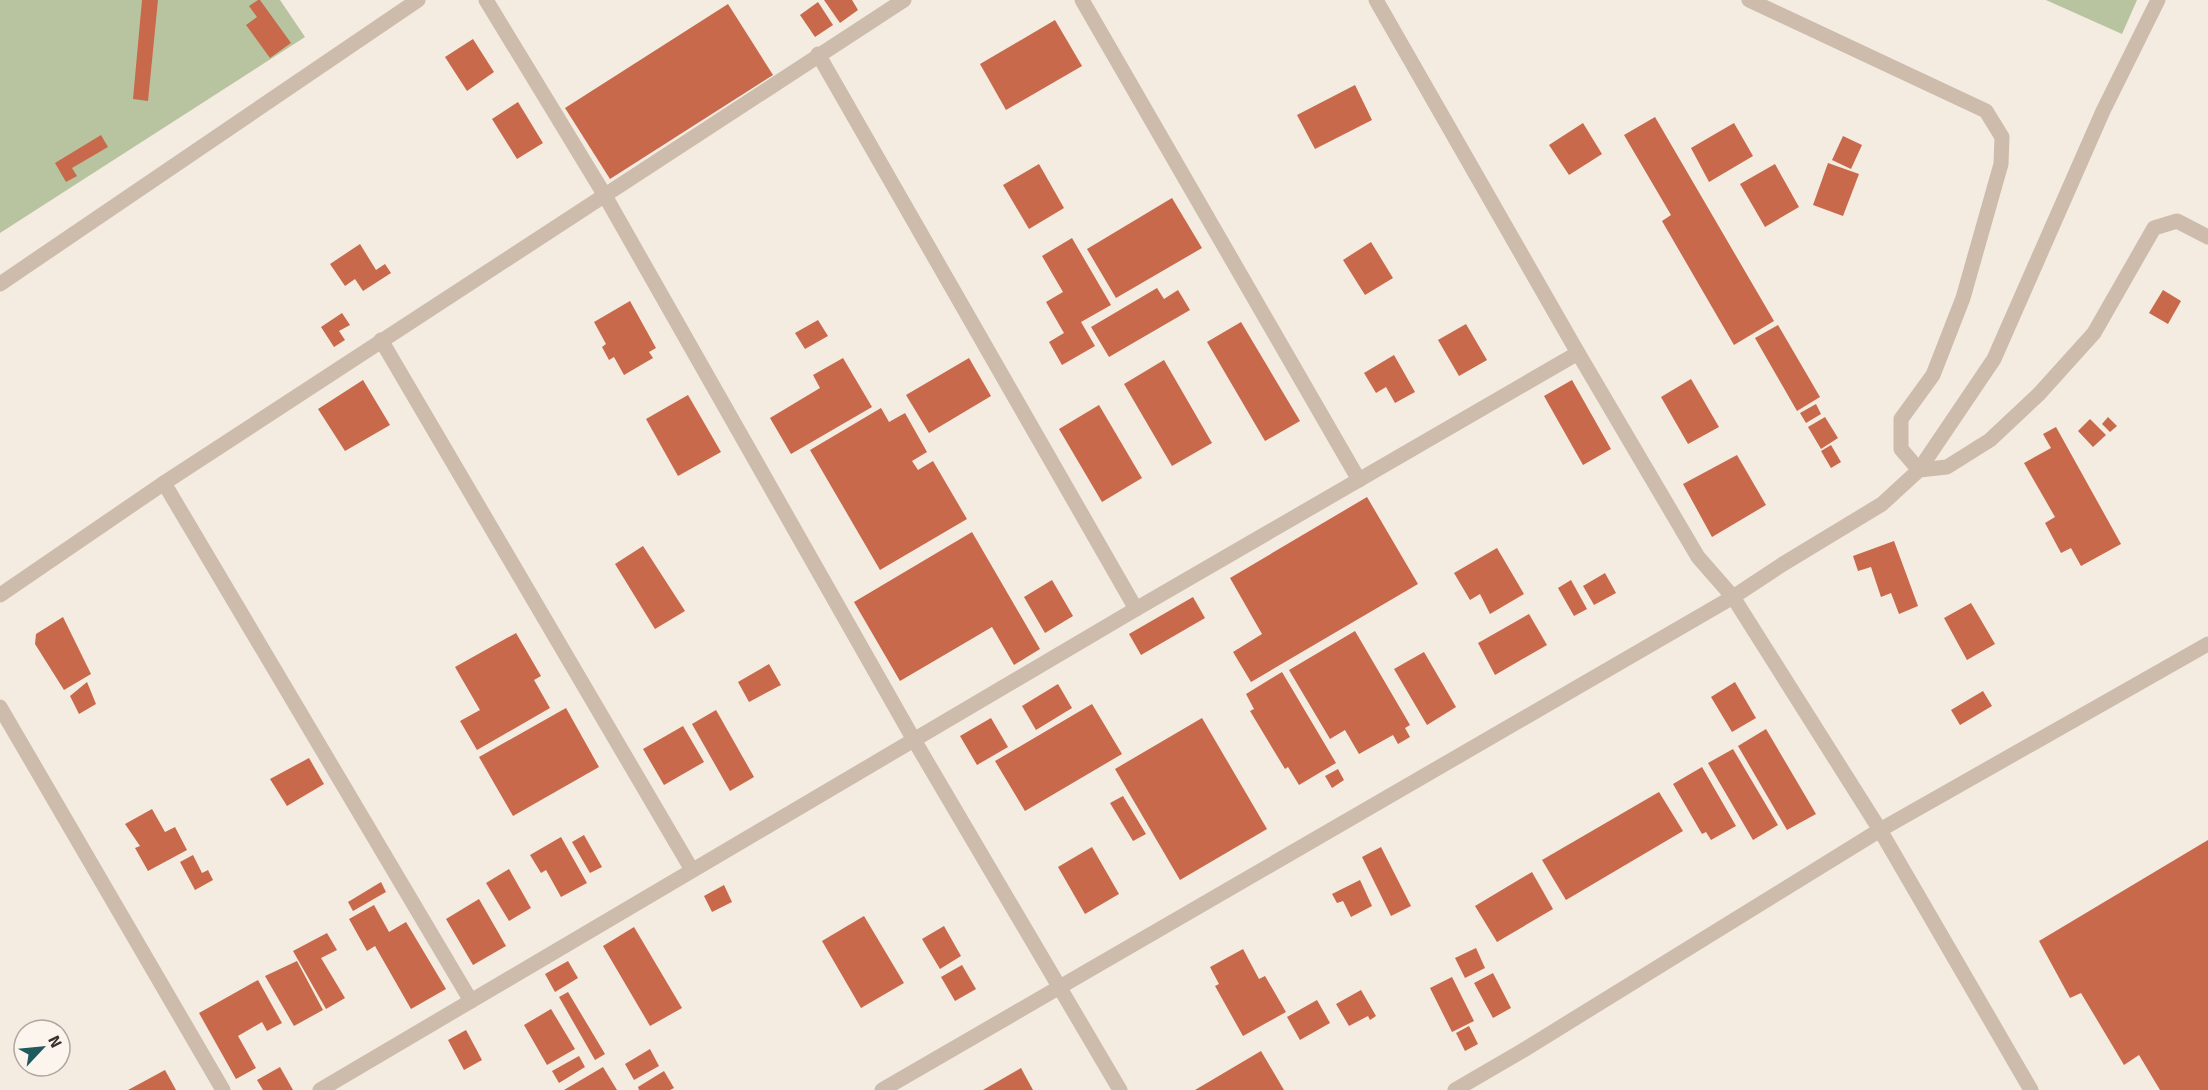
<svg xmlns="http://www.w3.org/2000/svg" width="2208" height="1090" viewBox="0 0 2208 1090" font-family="Signika,sans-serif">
  <rect width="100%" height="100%" fill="#f4ebe1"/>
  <g fill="#b8c4a0">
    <path d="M 0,0 L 280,0 L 305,37 L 0,233 Z"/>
    <path d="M 2046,0 L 2137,0 L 2122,34 Z"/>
  </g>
  <g fill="#c8694b">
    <path d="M 142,0 L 158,0 L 148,101 L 133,99 Z"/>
    <path d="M 258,0 L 260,0 L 291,43 L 270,58 L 246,25 L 257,17 L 249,6 Z"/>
    <path d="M 824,0 L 852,0 L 858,10 L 840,23 Z"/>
    <path d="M 818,2 L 833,25 L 815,37 L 800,15 Z"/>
    <path d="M 728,4 L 773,75 L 610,179 L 565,108 Z"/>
    <path d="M 1055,20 L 1082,66 L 1006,110 L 980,64 Z"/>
    <path d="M 473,39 L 494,72 L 467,91 L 445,57 Z"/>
    <path d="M 1355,85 L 1372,120 L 1315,149 L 1297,115 Z"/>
    <path d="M 518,102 L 543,143 L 517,159 L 492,119 Z"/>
    <path d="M 1655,117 L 1774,321 L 1734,345 L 1662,221 L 1671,215 L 1624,135 Z"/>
    <path d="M 1583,123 L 1602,154 L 1569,175 L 1549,145 Z"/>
    <path d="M 1734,123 L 1753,156 L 1709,182 L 1691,148 Z"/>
    <path d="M 101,135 L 108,147 L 72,168 L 77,176 L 66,182 L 55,163 Z"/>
    <path d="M 1843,136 L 1862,145 L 1851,169 L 1832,160 Z"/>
    <path d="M 1828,163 L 1859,174 L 1843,216 L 1813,205 Z"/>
    <path d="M 1039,164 L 1064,208 L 1029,229 L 1003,185 Z"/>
    <path d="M 1775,164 L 1799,207 L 1765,227 L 1740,184 Z"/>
    <path d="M 1172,198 L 1202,248 L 1116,298 L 1087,249 Z"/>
    <path d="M 1072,238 L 1111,305 L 1081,322 L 1095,346 L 1062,365 L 1049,342 L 1064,333 L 1046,302 L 1063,292 L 1042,256 Z"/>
    <path d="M 1371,242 L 1393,278 L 1365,295 L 1343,260 Z"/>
    <path d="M 360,244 L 376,270 L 385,264 L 391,273 L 363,291 L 355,279 L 345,286 L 330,264 Z"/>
    <path d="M 1157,288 L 1164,299 L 1178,290 L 1190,310 L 1109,357 L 1091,327 Z"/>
    <path d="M 2163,290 L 2181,301 L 2168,324 L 2149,313 Z"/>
    <path d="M 630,301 L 656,348 L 649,352 L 653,358 L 624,375 L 614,357 L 609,360 L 602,347 L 606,344 L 594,322 Z"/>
    <path d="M 342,313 L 350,325 L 339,331 L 345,340 L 334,347 L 321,327 Z"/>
    <path d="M 818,320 L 828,336 L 805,349 L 795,333 Z"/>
    <path d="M 1241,322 L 1300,421 L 1265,441 L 1207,342 Z"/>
    <path d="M 1466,324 L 1487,360 L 1459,376 L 1438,340 Z"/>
    <path d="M 1778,325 L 1820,397 L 1797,411 L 1755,338 Z"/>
    <path d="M 1394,355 L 1415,392 L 1395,403 L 1386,387 L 1376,393 L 1364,373 Z"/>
    <path d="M 843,358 L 872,407 L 791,454 L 770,418 L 820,388 L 813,375 Z"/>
    <path d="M 969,358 L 991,396 L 929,433 L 906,395 Z"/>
    <path d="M 1164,360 L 1212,443 L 1172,466 L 1124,384 Z"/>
    <path d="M 1691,379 L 1719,427 L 1688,444 L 1661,397 Z"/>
    <path d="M 363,380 L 390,425 L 345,451 L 318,409 Z"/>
    <path d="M 1572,380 L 1611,449 L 1583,465 L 1544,396 Z"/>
    <path d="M 688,395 L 721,452 L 678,476 L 646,419 Z"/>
    <path d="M 1816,404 L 1821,414 L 1806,423 L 1800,413 Z"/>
    <path d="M 1099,405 L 1142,478 L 1102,502 L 1059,429 Z"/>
    <path d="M 881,408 L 889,422 L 905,413 L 927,452 L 912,461 L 918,470 L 933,461 L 967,519 L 880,570 L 810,450 Z"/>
    <path d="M 1825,417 L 1838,438 L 1821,449 L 1808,427 Z"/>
    <path d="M 2108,417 L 2117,426 L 2110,432 L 2102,424 Z"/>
    <path d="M 2090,419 L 2106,435 L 2093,447 L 2078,431 Z"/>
    <path d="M 2056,427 L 2121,544 L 2081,566 L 2071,548 L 2061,553 L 2045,523 L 2055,517 L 2024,463 L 2051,448 L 2043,434 Z"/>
    <path d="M 1831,445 L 1841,462 L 1831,468 L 1821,451 Z"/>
    <path d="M 1737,455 L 1766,505 L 1712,537 L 1683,484 Z"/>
    <path d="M 1367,497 L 1418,584 L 1251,682 L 1233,652 L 1262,634 L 1230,578 Z"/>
    <path d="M 972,532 L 1040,649 L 1014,665 L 992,627 L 900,681 L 854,602 Z"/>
    <path d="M 1894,541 L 1918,606 L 1899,614 L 1891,593 L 1881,597 L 1871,567 L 1858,571 L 1853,556 Z"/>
    <path d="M 643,546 L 685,611 L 655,629 L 615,564 Z"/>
    <path d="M 1497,548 L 1524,594 L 1490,614 L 1480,594 L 1470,600 L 1454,573 Z"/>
    <path d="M 1605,573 L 1616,593 L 1594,605 L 1583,586 Z"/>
    <path d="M 1052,580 L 1073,616 L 1045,633 L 1024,597 Z"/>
    <path d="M 1571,580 L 1587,609 L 1574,616 L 1558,588 Z"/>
    <path d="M 1193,597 L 1205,618 L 1141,655 L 1129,634 Z"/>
    <path d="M 1971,603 L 1995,644 L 1967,660 L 1944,618 Z"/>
    <path d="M 1529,614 L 1547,645 L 1495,675 L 1478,643 Z"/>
    <path d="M 63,617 L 91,674 L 64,690 L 35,644 L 36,634 Z"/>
    <path d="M 1355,631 L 1410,725 L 1405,728 L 1410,737 L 1398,744 L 1393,735 L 1359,754 L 1345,730 L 1330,739 L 1289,670 Z"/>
    <path d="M 516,633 L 541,676 L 534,680 L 550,708 L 477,750 L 460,721 L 480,710 L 455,667 Z"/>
    <path d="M 1424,652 L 1456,707 L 1427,725 L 1394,669 Z"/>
    <path d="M 769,664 L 781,685 L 749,702 L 738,682 Z"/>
    <path d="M 1282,672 L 1336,763 L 1299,785 L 1288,767 L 1285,769 L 1250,711 L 1254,709 L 1246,694 Z"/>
    <path d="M 87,682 L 96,704 L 79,714 L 70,696 Z"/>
    <path d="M 1735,682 L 1756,718 L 1732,732 L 1711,697 Z"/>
    <path d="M 1058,684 L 1072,708 L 1036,730 L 1022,706 Z"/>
    <path d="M 1983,691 L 1992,706 L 1960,725 L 1951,710 Z"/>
    <path d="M 1092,704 L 1122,754 L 1025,811 L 995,761 Z"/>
    <path d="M 566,708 L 599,767 L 513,816 L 479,757 Z"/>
    <path d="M 716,710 L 754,777 L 730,791 L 692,724 Z"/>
    <path d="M 991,718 L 1008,747 L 977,765 L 960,736 Z"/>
    <path d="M 1202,718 L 1267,829 L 1180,880 L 1115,769 Z"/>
    <path d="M 683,726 L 704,762 L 664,785 L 643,749 Z"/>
    <path d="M 1766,729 L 1816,814 L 1787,830 L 1738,746 Z"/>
    <path d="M 1733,749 L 1778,825 L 1753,840 L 1708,763 Z"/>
    <path d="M 309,758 L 324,784 L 287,806 L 270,779 Z"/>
    <path d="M 1702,767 L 1736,826 L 1711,840 L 1706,832 L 1702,834 L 1673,784 Z"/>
    <path d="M 1338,769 L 1344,780 L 1332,788 L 1325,776 Z"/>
    <path d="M 1659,792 L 1683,831 L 1566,900 L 1542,860 Z"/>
    <path d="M 1123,796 L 1146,834 L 1133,841 L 1110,803 Z"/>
    <path d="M 152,809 L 165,832 L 175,827 L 187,850 L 148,871 L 135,848 L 140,846 L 125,824 Z"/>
    <path d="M 584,835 L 602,867 L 590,873 L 572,842 Z"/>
    <path d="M 561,837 L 587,883 L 561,897 L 546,870 L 541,873 L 530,855 Z"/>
    <path d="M 2208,840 L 2208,1090 L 2160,1090 L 2139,1055 L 2124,1065 L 2081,993 L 2070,998 L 2039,941 Z"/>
    <path d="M 1092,847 L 1119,894 L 1085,914 L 1058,867 Z"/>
    <path d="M 1381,847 L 1411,906 L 1391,916 L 1362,857 Z"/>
    <path d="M 193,855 L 202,873 L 208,870 L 213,880 L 195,890 L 180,862 Z"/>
    <path d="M 509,869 L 531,908 L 509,921 L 486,883 Z"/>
    <path d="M 1532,872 L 1553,909 L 1497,942 L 1475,906 Z"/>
    <path d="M 1360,880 L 1372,906 L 1351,917 L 1343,901 L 1337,903 L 1332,894 Z"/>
    <path d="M 381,882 L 386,892 L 353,911 L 348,902 Z"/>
    <path d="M 724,885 L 732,902 L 712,912 L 704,896 Z"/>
    <path d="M 479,899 L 506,946 L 473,965 L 446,919 Z"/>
    <path d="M 374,905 L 389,932 L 406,922 L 446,989 L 411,1009 L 375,946 L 367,951 L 349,919 Z"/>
    <path d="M 864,916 L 904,983 L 861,1008 L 822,941 Z"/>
    <path d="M 944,926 L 961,956 L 940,969 L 922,939 Z"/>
    <path d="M 634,927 L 682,1008 L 650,1026 L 603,946 Z"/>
    <path d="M 327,933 L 337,950 L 321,958 L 345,998 L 326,1009 L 293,951 Z"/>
    <path d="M 1476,948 L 1485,968 L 1465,978 L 1455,958 Z"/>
    <path d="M 1243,949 L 1259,979 L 1265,976 L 1286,1012 L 1243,1036 L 1215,986 L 1219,984 L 1210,967 Z"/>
    <path d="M 297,961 L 323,1010 L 294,1026 L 265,976 Z"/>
    <path d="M 568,961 L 578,978 L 555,992 L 545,974 Z"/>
    <path d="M 962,965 L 976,989 L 955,1001 L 941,977 Z"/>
    <path d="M 1493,973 L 1511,1008 L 1493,1018 L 1474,983 Z"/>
    <path d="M 1452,977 L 1474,1021 L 1452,1032 L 1430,988 Z"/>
    <path d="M 258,980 L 282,1023 L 267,1031 L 262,1022 L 238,1036 L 256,1068 L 236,1079 L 199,1013 Z"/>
    <path d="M 1361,990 L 1376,1016 L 1370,1020 L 1368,1016 L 1349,1026 L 1336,1004 Z"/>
    <path d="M 568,992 L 605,1054 L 595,1060 L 559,997 Z"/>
    <path d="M 1317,1000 L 1330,1023 L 1300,1040 L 1287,1017 Z"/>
    <path d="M 551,1009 L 575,1049 L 547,1065 L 524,1025 Z"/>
    <path d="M 1469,1026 L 1478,1044 L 1465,1051 L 1456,1033 Z"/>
    <path d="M 466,1030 L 482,1060 L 464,1070 L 448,1040 Z"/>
    <path d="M 650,1049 L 659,1066 L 634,1080 L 625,1064 Z"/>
    <path d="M 1261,1051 L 1284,1090 L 1195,1090 Z"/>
    <path d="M 579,1056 L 585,1067 L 559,1083 L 552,1071 Z"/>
    <path d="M 280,1067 L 293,1090 L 263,1090 L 257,1080 Z"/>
    <path d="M 603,1067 L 617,1090 L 564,1090 Z"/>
    <path d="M 1021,1068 L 1033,1090 L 983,1090 Z"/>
    <path d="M 165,1070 L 176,1090 L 128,1090 Z"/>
    <path d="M 664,1071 L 674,1088 L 670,1090 L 639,1090 L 638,1087 Z"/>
  </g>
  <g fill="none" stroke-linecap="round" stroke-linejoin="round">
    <g stroke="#cdbbac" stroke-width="15">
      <path d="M 486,0 L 604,194 L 914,740 L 1120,1090"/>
      <path d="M 1082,0 L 1359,480"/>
      <path d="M 1376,0 L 1578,353 L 1698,557 L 1733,597"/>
      <path d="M 1749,0 L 1986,111 L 2002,137 L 2001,164 L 1963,298 L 1933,375 L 1901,419 L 1901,449 L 1919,470 L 1947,467 L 1990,440 L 2039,394 L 2094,333 L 2154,228 L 2177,221 L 2208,237"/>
      <path d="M 818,54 L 1136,609"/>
      <path d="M 0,284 L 418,0"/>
      <path d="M 381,340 L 692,870"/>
      <path d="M 164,483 L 471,1001"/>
      <path d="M 0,595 L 164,483 L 904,0"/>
      <path d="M 0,707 L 223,1090"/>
      <path d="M 320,1090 L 1136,609 L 1578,353"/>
      <path d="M 1455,1090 L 1522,1051 L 1880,830 L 2208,644"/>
    </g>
    <g stroke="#cdbbac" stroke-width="15">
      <path d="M 1733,597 L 1880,830 L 2031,1090"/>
      <path d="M 882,1090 L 1733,597 L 1783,564 L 1882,504 L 1919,470 L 1994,359 L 2103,111 L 2158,0"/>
    </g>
  </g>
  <g transform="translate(42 1048) rotate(64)"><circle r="28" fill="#fbf5ee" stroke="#aea6a0" stroke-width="1.5"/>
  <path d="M0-4.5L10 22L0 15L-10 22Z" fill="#1f5a5e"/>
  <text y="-9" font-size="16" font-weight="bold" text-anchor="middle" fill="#3b302b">N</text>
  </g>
</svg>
